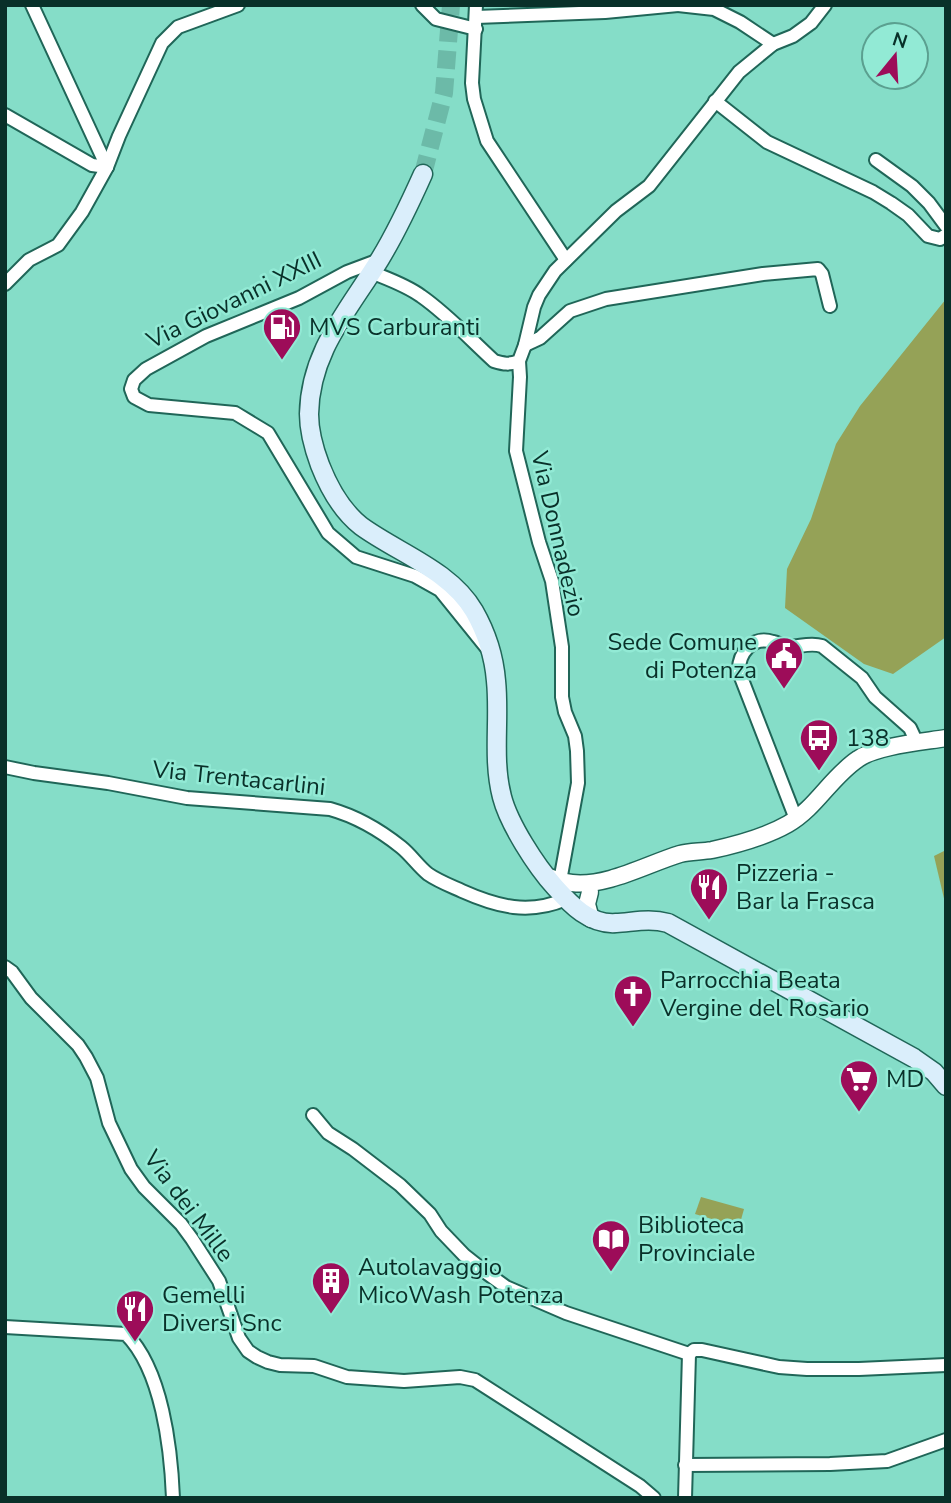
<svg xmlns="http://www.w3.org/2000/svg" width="951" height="1503" viewBox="0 0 951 1503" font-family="'Nunito Sans',sans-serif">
  <rect width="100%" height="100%" fill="#85ddc8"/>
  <g fill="#95a257">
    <path d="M 946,299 L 946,637 L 893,674 L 864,664 L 785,608 L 787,569 L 811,519 L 836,444 L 860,406 Z"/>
    <path d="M 946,850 L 946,907 L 934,856 Z"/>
    <path d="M 701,1197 L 744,1209 L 739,1227 L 695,1214 Z"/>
  </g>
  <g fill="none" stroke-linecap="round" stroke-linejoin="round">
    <path stroke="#6cbaa8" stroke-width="18" stroke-dasharray="18 9" stroke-linecap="butt" d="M 423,174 L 444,93 L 451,5"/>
    <g stroke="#206658" stroke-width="16">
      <g id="minor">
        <path d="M 32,5 L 107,167"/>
        <path d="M 422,5 L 436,19 L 476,29"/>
        <path d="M 476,5 L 472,83 L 474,99 L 487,141 L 566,260"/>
        <path d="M 678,5 L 714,9 L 740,22 L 773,44"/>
        <path d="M 476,17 L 605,12 L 678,5"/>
        <path d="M 715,101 L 767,142 L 873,192 L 891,203 L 908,215 L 928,236 L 940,239 L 946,235"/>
        <path d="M 5,115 L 92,165 L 107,167"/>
        <path d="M 876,160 L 912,186 L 929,203 L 946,226"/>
        <path d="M 379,260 L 347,272 L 299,298 L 206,336 L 146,369 L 134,380 L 131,389 L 134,397 L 149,405 L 235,413 L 268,433 L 328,533 L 356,557 L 415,576 L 440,590 L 486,647"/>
        <path d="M 371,272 C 388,279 406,285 421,296 C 447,314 470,339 494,361 C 504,364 509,365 519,361 L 525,345 L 534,307 L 539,295 L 555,271 L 616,211 L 649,186 L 739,72 L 773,44 L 793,36 L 811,23 L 825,5"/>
        <path d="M 5,284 L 29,260 L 58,245 L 82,212 L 107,167 L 119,136 L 162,43 L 178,27 L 238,5"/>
        <path d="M 525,345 L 540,338 L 570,311 L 606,299 L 763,274 L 818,269 L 822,274 L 830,306"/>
        <path d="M 519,361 L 520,377 L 516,451 L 539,542 L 552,581 L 562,647 L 562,697 L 565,712 L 575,736 L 577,751 L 578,783 L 560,881"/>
        <path d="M 5,767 L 34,773 L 108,783 L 187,798 L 330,809 C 355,816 381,831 401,847 C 411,855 418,866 428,874 C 438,881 451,886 462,891 C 498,907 529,915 566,899"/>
        <path d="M 796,819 L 739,672 C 738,654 752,635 773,642 C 779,643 783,647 789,647 C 800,647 810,642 822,646 L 862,678 L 875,697 L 910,728 L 917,743"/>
        <path d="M 5,967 L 12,972 L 31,998 L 78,1045 L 86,1057 L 97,1078 L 109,1123 L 131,1169 L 144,1187 L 181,1224 L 192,1239 L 219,1281 L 239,1338 L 248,1351 L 257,1357 L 268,1362 L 280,1365 L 314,1366 L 347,1377 L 404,1381 L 460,1377 L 475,1380 L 640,1486 L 654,1498"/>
        <path d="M 313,1115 L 328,1133 L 353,1149 L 400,1185 L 430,1214 L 441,1231 L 464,1255 L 488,1274 L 506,1287 L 566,1313 L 689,1354"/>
        <path d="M 5,1327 L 126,1334 C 162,1370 171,1448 173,1498"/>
        <path d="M 689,1354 L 694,1350 L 702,1350 L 779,1367 L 807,1369 L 859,1369 L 946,1365"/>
        <path d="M 685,1465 L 830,1464 L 887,1461 L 946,1440"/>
        <path d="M 685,1498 L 689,1354"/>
      </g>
    </g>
    <g stroke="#206658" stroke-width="19">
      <g id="tertiary">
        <path d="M 546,876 C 554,879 563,882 572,883 C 607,887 647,864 680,854 C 690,851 701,852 712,850 C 735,845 767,836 788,824 C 816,808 831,777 858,759 C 876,746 922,742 946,738"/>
        <path d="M 590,892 L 587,904 L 591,919"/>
      </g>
    </g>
    <g stroke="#206658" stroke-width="21">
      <path id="secondary" d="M 423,174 C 410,203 397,231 380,259 C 349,310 310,351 309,414 C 309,432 314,449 320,465 C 329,488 342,511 361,526 C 398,553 450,570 474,611 C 486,632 494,656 496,681 C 500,719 492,759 502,797 C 509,824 536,866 555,887 C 571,905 590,925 616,923 C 634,922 650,918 668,923 L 914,1058 L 934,1072 L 946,1086"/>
    </g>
    <use href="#minor" stroke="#fff" stroke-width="12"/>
    <use href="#tertiary" stroke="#fff" stroke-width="16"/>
    <use href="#secondary" stroke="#daeefb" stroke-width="18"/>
  </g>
  <defs>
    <g id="fuel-pin" transform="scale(2.0125)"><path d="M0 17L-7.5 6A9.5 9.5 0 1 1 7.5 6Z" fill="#9d0c59" stroke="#92ead5"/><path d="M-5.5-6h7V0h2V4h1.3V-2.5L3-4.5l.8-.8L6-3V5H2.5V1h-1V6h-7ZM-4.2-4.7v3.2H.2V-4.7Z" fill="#fff"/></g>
    <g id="civic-pin" transform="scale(2.0125)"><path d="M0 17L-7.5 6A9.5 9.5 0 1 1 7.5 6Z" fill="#9d0c59" stroke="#92ead5"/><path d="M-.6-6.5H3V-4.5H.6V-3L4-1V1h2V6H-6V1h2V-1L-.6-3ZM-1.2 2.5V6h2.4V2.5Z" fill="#fff"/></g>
    <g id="bus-pin" transform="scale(2.0125)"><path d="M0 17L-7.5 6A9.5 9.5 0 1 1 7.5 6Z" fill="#9d0c59" stroke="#92ead5"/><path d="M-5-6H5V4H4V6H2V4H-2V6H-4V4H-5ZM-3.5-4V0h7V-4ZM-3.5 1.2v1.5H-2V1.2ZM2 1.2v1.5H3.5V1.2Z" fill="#fff"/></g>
    <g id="restaurant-pin" transform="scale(2.0125)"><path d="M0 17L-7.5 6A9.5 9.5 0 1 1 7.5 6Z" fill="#9d0c59" stroke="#92ead5"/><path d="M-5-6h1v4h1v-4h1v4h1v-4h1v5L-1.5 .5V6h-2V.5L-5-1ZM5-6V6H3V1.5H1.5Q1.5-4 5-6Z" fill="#fff"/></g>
    <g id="church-pin" transform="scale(2.0125)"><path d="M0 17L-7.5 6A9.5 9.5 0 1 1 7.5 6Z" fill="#9d0c59" stroke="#92ead5"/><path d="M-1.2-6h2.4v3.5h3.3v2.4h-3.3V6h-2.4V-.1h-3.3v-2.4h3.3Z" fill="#fff"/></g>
    <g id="supermarket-pin" transform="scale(2.0125)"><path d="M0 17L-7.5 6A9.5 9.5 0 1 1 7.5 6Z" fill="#9d0c59" stroke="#92ead5"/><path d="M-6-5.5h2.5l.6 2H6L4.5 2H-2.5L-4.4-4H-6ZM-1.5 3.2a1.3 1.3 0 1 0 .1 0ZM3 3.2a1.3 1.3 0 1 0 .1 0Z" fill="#fff"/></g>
    <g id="library-pin" transform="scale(2.0125)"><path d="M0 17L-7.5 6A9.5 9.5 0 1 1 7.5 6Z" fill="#9d0c59" stroke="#92ead5"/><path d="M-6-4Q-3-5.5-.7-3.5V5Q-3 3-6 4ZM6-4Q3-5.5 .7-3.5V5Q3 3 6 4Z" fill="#fff"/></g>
    <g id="building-pin" transform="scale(2.0125)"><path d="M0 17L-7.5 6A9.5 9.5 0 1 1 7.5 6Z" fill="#9d0c59" stroke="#92ead5"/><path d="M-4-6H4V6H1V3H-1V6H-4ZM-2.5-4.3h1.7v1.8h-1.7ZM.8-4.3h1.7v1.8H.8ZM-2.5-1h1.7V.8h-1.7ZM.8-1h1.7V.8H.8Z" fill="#fff"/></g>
  </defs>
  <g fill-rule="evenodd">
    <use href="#fuel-pin" x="282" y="327"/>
    <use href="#civic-pin" x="784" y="656"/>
    <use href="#bus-pin" x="819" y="738"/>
    <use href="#restaurant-pin" x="709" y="887"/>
    <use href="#church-pin" x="633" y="994"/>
    <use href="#supermarket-pin" x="859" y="1079"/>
    <use href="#library-pin" x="611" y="1239"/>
    <use href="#building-pin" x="331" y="1281"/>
    <use href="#restaurant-pin" x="135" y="1309"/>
  </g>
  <g text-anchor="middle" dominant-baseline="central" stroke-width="5" stroke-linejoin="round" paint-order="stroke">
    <g font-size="24" fill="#093029" stroke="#92ead5">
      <text transform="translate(234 300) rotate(-26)">Via Giovanni XXIII</text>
      <text transform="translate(558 534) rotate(77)">Via Donnadezio</text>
      <text transform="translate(239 778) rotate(6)">Via Trentacarlini</text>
      <text transform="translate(189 1206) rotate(53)">Via dei Mille</text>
    </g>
    <g font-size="24" fill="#093029" stroke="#92ead5" text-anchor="start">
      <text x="309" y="327">MVS Carburanti</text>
      <text x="757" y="642" text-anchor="end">Sede Comune<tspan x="757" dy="28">di Potenza</tspan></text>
      <text x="846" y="738">138</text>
      <text x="736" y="873">Pizzeria -<tspan x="736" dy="28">Bar la Frasca</tspan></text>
      <text x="660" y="980">Parrocchia Beata<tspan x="660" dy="28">Vergine del Rosario</tspan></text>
      <text x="886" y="1079">MD</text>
      <text x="638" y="1225">Biblioteca<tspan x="638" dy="28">Provinciale</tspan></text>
      <text x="358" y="1267">Autolavaggio<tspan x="358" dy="28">MicoWash Potenza</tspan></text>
      <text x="162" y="1295">Gemelli<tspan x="162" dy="28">Diversi Snc</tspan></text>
    </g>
  </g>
  <rect width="951" height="1503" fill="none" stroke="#093029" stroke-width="14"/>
  <g transform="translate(895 56) rotate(18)"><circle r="33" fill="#92ead5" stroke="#5ba090" stroke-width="2"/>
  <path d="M0-5L12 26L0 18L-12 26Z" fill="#9d0c59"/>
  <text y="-10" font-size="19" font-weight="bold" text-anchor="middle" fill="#093029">N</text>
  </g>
</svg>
